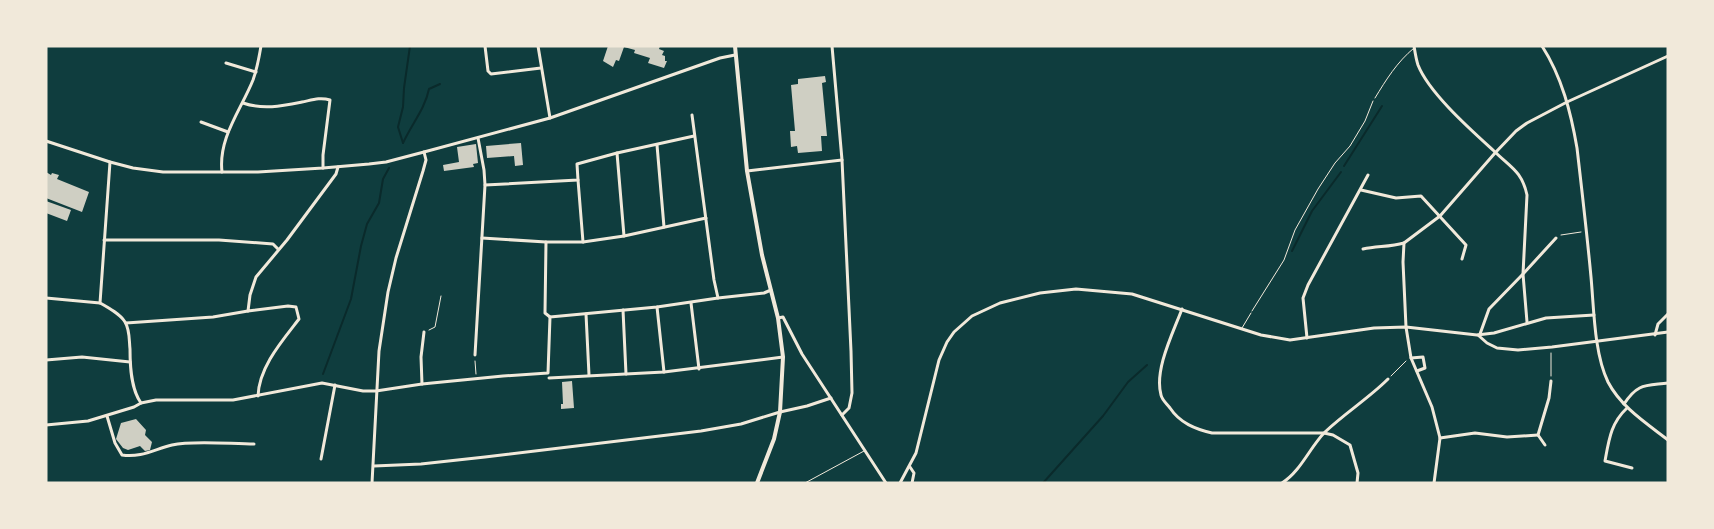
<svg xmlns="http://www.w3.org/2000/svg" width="1714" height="529" viewBox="0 0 1714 529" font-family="'Noto Serif',serif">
  <rect width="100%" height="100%" fill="#0f3d3e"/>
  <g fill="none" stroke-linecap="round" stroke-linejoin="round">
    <g stroke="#0a2a2b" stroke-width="2">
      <path d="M 403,143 L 398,127 L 403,107 L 404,88 L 410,46"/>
      <path d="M 403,143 C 411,125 425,109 429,89 L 440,84"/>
      <path d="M 1344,166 L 1382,106"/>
      <path d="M 1292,251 L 1312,211 L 1341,172"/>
      <path d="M 323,374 L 351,299 L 361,246 L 367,224 L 379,203 L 383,179 L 389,168"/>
      <path d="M 1043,483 L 1103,416 L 1128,382 L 1147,365"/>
    </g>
  </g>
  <g fill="#cfcfc3">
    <path d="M 608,46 L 660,46 L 659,49 L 664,51 L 662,55 L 665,56 L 665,61 L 667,61 L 664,68 L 648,63 L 650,58 L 634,53 L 635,50 L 624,47 L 619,61 L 616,60 L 613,67 L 603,61 Z"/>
    <path d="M 825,76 L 826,82 L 822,83 L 827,136 L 821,136 L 822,151 L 798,153 L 797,146 L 791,147 L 790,131 L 795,131 L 791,85 L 798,84 L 798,79 Z"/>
    <path d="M 521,143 L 523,165 L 515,166 L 514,156 L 487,158 L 486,146 Z"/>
    <path d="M 476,144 L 478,163 L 473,164 L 474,167 L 444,171 L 443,165 L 459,162 L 457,147 Z"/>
    <path d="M 46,172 L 51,175 L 52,173 L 59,175 L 57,179 L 89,192 L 82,212 L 46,198 Z"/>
    <path d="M 46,201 L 71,210 L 67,221 L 46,213 Z"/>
    <path d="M 572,381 L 574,408 L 561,409 L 561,404 L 563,404 L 562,382 Z"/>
    <path d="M 136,419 L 146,430 L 145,435 L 152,442 L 150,450 L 145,451 L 140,446 L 128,450 L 123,448 L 116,439 L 121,423 Z"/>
  </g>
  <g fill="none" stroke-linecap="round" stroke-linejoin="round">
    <g stroke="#f1e9da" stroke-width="1">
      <path d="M 1561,235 L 1581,232"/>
      <path d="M 1252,311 L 1284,260 L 1295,230 L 1318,189 L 1335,163 L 1350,146 L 1365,121 L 1373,101"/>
      <path d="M 429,330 L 435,327 L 441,296"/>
      <path d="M 475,361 L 476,374"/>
      <path d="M 1391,376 L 1406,361"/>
      <path d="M 1551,376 L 1551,353"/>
    </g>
    <g stroke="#f1e9da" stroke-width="1">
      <path d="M 1375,98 C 1386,80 1397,62 1414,48"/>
      <path d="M 1242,328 L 1251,313"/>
      <path d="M 805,483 L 864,451"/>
    </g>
    <g stroke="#f1e9da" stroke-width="3">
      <path d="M 485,46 L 488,71 L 491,74 L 541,68"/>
      <path d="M 538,46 L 550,118"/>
      <path d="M 832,46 L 842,160 L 851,351 L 852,393 L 849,408 L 842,415"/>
      <path d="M 1414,46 C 1415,52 1416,59 1418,65 C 1429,93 1471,130 1494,151 C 1510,167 1522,171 1527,195 L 1523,274 L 1527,322"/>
      <path d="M 1542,46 C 1562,77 1571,113 1577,148 C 1582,191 1587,234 1591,277 C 1594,309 1594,353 1608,382 C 1621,407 1646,423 1668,440"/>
      <path d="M 226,63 L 256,72"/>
      <path d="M 243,103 C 263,110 282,106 302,102 C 312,100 320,97 330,100 L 323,155 L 323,168"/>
      <path d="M 692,115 L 714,280 L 718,298"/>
      <path d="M 201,122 L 228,132"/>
      <path d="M 46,141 L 110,162 L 133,168 L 163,172 L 258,172 L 323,168 L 369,164 L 386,162 L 424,152 L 550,118 L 720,58 L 735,55"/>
      <path d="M 657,145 L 664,227"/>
      <path d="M 617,153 L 624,236"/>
      <path d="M 110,162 L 100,303 C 109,308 120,314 125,322 C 130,330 129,340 130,349 C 130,367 131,389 141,403"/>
      <path d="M 747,171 L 842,160"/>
      <path d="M 222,172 C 218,138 241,110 253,80 C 257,69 259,58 261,46"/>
      <path d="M 578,180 L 583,242"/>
      <path d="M 485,185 L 578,180 L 577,164 L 617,153 L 694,136"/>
      <path d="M 1361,190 L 1396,198 L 1421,196 L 1466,245 L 1462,259"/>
      <path d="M 482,238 L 546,242 L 583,242 L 624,236 L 706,218"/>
      <path d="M 104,240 L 219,240 L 273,244 L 278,249"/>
      <path d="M 546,242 L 545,313 L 550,317"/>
      <path d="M 1363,249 C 1377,246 1390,247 1404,243"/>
      <path d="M 46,298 L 100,303"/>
      <path d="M 691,303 L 699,369"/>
      <path d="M 657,307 L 664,372"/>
      <path d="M 1182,309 C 1173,333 1154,370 1161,395 C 1162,400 1167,404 1170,408 C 1180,423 1195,429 1212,433 L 1324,433 L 1333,435 L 1350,445 L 1358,473 L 1357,483"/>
      <path d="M 623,310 L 626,374"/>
      <path d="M 586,314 L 589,375"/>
      <path d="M 778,318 L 783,317 L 802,354 L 886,483"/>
      <path d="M 126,323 L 213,317 L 248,311"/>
      <path d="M 1480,334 L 1489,309 L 1523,274 L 1556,238"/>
      <path d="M 1478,335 L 1487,343 L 1497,348 L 1518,350 L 1552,347 L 1668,332"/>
      <path d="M 1655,335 L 1658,324 L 1668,314"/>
      <path d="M 1307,338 L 1303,298 L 1308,285 L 1368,175"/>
      <path d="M 475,355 L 485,185 L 484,170 L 478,138"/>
      <path d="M 1411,358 L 1423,357 L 1425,368 L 1417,371"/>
      <path d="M 46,360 L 82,357 L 130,362"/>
      <path d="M 549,378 L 664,372 L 783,357"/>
      <path d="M 422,384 L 421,357 L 424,332"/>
      <path d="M 258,396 C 259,367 282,341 299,319 L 296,307 L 288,306 L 248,311 L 250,295 L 256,277 L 287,240 L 336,174 L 338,167"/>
      <path d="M 1624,404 C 1638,383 1645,386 1668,383"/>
      <path d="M 1627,408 C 1611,423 1609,439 1605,461 L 1632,468"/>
      <path d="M 107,416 L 115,443 L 122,455 C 141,458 155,449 172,445 C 193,440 231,444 254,444"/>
      <path d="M 46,425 L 88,421 L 134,407 L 141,403 L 156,400 L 233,400 L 322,383 L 363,391 L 376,391 L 422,384 L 503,376 L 548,373 L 550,317 L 657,307 L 718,298 L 764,293 L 771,290"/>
      <path d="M 1440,438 L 1475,433 L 1507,437 L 1538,435"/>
      <path d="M 1545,445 L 1538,435 L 1549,398 L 1551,381"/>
      <path d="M 321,459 L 335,385"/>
      <path d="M 374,466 L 421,464 L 485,457 L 701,431 L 741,424 L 780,412 L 807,406 L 831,398"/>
      <path d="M 910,467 L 914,473 L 912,483"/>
      <path d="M 372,483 L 379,351 L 388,292 L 396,258 L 423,171 L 426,160 L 424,152"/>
      <path d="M 900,483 L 916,453 L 939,360 L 947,342 L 954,332 L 972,316 L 1000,303 L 1040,293 L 1076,289 L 1132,294 L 1261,335 L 1290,340 L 1374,328 L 1406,327 L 1477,335 L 1494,333 L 1546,318 L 1594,315"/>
      <path d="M 1282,483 C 1301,471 1310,447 1325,432 C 1345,413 1369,398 1388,379"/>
      <path d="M 1434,483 L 1440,438 L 1432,407 L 1411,358 L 1406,327 L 1403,262 L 1404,243 L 1440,216 L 1495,153 L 1516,131 L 1527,123 L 1567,102 L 1668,56"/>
    </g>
    <path stroke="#f1e9da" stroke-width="4" d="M 735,46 L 747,171 L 762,255 L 778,318 L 783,357 L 780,412 L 774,439 L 757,483"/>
  </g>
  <rect width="1714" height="529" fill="none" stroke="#f1e9da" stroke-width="95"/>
</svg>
